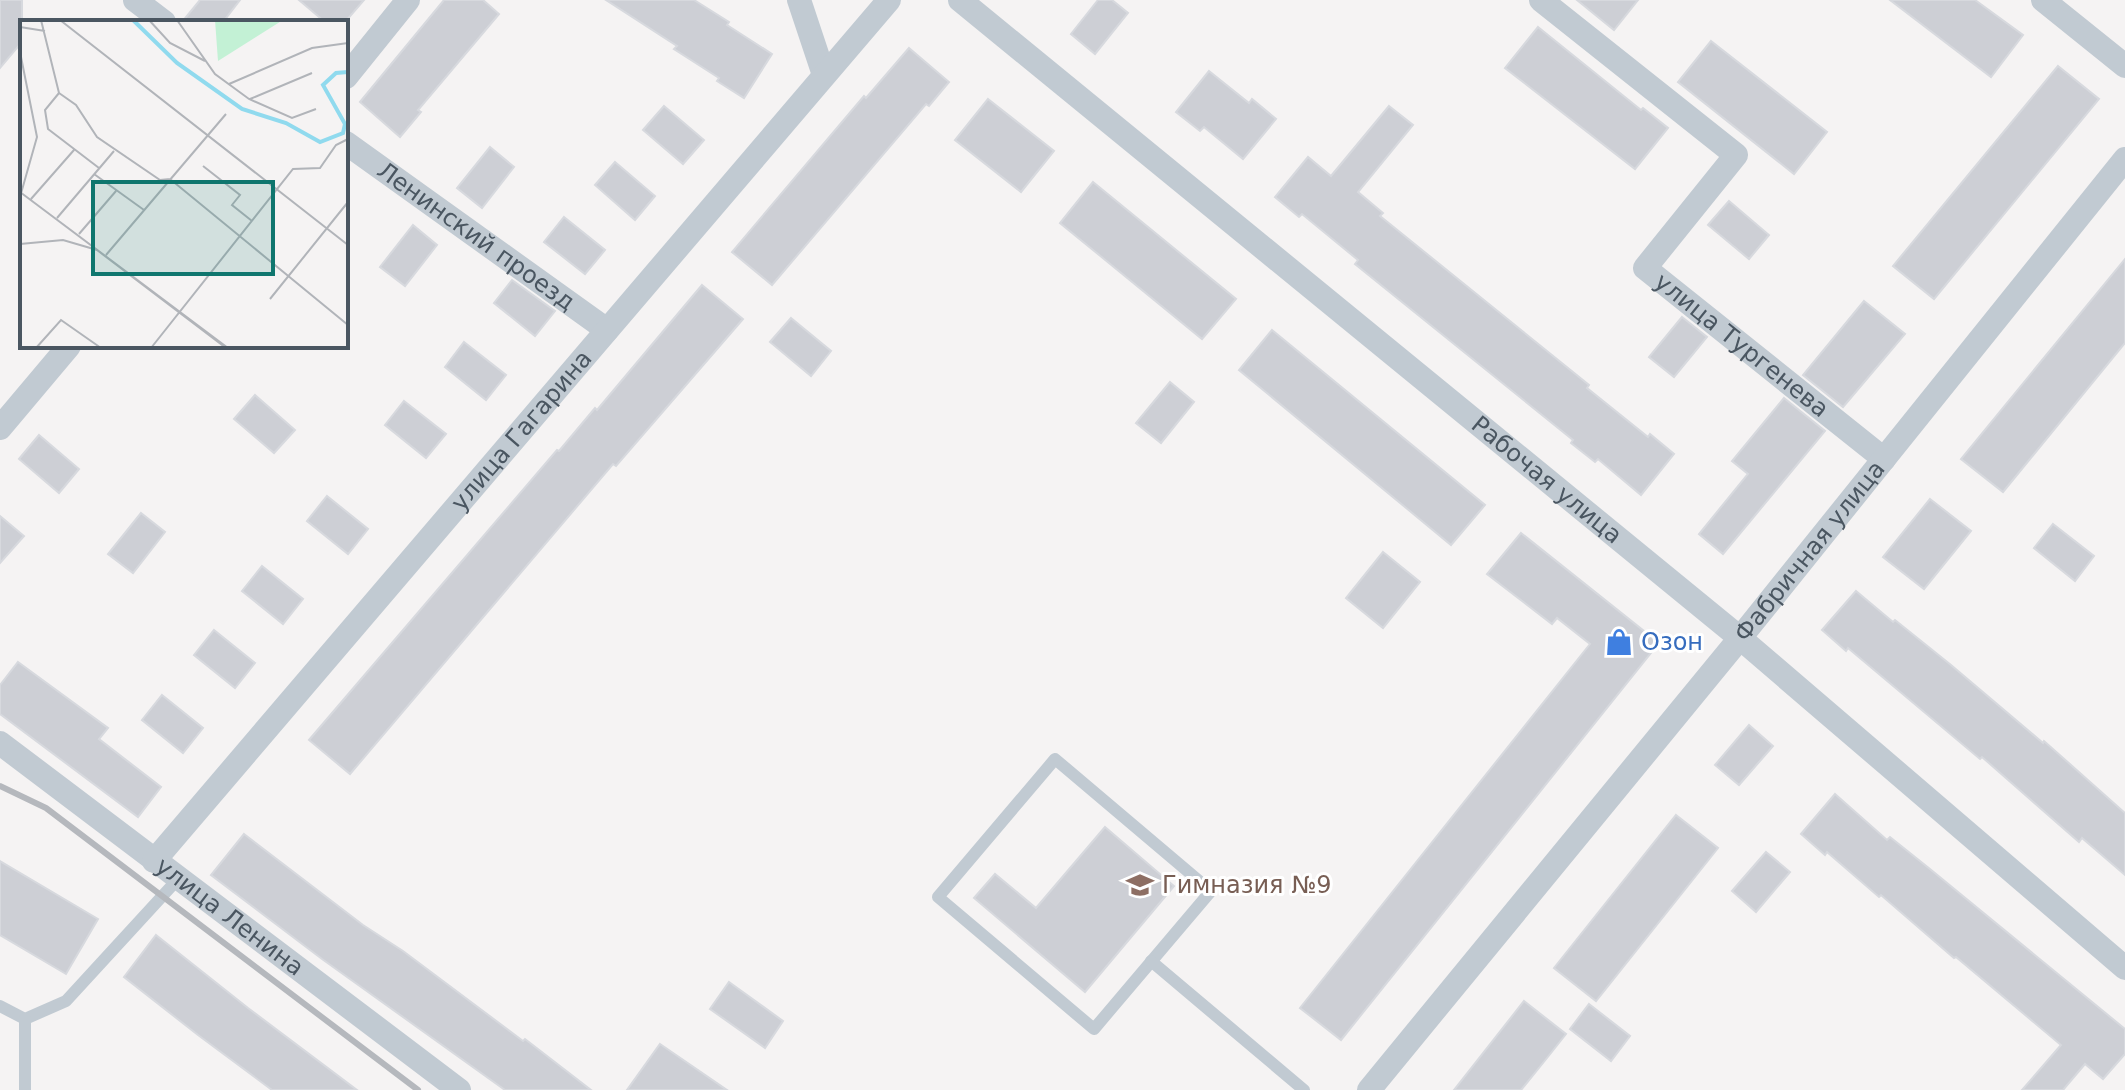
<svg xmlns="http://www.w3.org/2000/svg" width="2125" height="1090" viewBox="0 0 2125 1090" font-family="'DejaVu Sans',sans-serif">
  <rect width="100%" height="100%" fill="#f5f3f3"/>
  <g fill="#cdcfd5" stroke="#d7d9de" stroke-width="2">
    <path d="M 0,0 L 22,0 L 22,42 L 0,68 Z"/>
    <path d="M 200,0 L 240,0 L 223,22 L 182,22 Z"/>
    <path d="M 299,0 L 364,0 L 345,22 L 325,22 Z"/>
    <path d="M 444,0 L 483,0 L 499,14 L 418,110 L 421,112 L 400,137 L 360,102 Z"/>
    <path d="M 606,0 L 694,0 L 729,22 L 727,25 L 772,54 L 744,98 L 717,81 L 719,78 L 674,49 L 677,46 Z"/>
    <path d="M 1098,0 L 1112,0 L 1128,13 L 1095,54 L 1071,34 Z"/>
    <path d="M 1577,0 L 1638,0 L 1614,30 Z"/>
    <path d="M 1890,0 L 1975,0 L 2023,35 L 1991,77 Z"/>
    <path d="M 1538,27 L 1641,110 L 1643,108 L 1668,128 L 1635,169 L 1505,68 Z"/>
    <path d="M 1711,41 L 1827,132 L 1794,174 L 1678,82 Z"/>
    <path d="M 909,48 L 949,82 L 929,106 L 926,104 L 772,285 L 732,252 L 864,96 L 866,98 Z"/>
    <path d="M 2058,66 L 2099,99 L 1934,299 L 1893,266 Z"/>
    <path d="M 1209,71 L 1249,103 L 1252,99 L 1276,119 L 1243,159 L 1204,127 L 1200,131 L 1176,112 Z"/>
    <path d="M 988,99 L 1054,151 L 1021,192 L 955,140 Z"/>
    <path d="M 664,106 L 704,140 L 683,164 L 643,130 Z"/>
    <path d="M 1389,106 L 1413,125 L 1358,192 L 1383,213 L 1380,216 L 1589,385 L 1587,388 L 1648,437 L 1650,434 L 1674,454 L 1641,495 L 1598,459 L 1595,462 L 1571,443 L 1573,440 L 1355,264 L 1358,260 L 1302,214 L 1299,217 L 1275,197 L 1308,157 L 1331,176 Z"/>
    <path d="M 490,147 L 514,167 L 482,208 L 457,188 Z"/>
    <path d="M 615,162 L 655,196 L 635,220 L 595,185 Z"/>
    <path d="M 1093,182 L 1236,299 L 1202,339 L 1060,223 Z"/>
    <path d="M 1729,201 L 1769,235 L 1749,259 L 1708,225 Z"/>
    <path d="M 564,217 L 605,250 L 585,274 L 544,242 Z"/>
    <path d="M 413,225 L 437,245 L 405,286 L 380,267 Z"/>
    <path d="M 2125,259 L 2125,343 L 2003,492 L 1961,459 Z"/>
    <path d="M 512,280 L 555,311 L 535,336 L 494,303 Z"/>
    <path d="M 702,285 L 743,319 L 616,466 L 613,464 L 350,774 L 309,740 L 557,450 L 559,451 L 595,408 L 597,410 Z"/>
    <path d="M 1864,301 L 1905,334 L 1843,407 L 1803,375 Z"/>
    <path d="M 1682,317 L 1707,337 L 1674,377 L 1649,357 Z"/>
    <path d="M 791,318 L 831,351 L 811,376 L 770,342 Z"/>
    <path d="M 1272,330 L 1485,505 L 1451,545 L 1239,370 Z"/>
    <path d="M 464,342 L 506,375 L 486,400 L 445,367 Z"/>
    <path d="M 1170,382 L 1194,402 L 1161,443 L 1136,423 Z"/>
    <path d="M 255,395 L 295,430 L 274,453 L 234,419 Z"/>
    <path d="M 1784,398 L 1825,431 L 1723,554 L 1699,534 L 1748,474 L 1732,461 Z"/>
    <path d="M 404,401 L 446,434 L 426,458 L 385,425 Z"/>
    <path d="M 39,435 L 79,469 L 59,493 L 19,459 Z"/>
    <path d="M 327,496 L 368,529 L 348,554 L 307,521 Z"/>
    <path d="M 1930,499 L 1971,531 L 1924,589 L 1883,557 Z"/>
    <path d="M 141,513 L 165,532 L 133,573 L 108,554 Z"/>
    <path d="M 0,516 L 24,536 L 0,563 Z"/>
    <path d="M 2053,524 L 2094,556 L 2075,581 L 2034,548 Z"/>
    <path d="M 1521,533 L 1659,643 L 1341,1040 L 1300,1008 L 1590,644 L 1557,618 L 1552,624 L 1487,574 Z"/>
    <path d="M 1383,552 L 1420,582 L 1383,628 L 1346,598 Z"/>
    <path d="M 262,566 L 303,599 L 283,624 L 242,591 Z"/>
    <path d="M 1856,591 L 1893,622 L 1895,620 L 1951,665 L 2043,743 L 2044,741 L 2125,813 L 2125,875 L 2082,838 L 2079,842 L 1982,757 L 1980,759 L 1848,648 L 1846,651 L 1822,630 Z"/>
    <path d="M 214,630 L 255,663 L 235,688 L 194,655 Z"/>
    <path d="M 18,662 L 108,728 L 99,739 L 161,787 L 138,817 L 0,714 L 0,685 Z"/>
    <path d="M 162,695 L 203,728 L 183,753 L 142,720 Z"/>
    <path d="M 1749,725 L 1773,746 L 1739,785 L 1715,765 Z"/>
    <path d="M 1835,794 L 1887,840 L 1890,837 L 1930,869 L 2125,1029 L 2125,1054 L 2103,1079 L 2085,1064 L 2063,1090 L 2022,1090 L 2061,1045 L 1956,957 L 1954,958 L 1881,895 L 1879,897 L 1827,852 L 1825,855 L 1801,834 Z"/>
    <path d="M 1676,815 L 1718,848 L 1596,1001 L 1554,968 Z"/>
    <path d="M 1105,827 L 1174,886 L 1085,992 L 974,898 L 995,874 L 1036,908 Z"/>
    <path d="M 244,834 L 363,925 L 403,951 L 523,1041 L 525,1039 L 591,1090 L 505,1090 L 322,959 L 211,875 Z"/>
    <path d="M 1766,852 L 1790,872 L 1756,912 L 1732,891 Z"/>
    <path d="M 0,861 L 98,919 L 66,974 L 0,935 Z"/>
    <path d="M 156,935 L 248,1008 L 357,1090 L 272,1090 L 198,1035 L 124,977 Z"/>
    <path d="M 729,982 L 783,1021 L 765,1048 L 710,1009 Z"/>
    <path d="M 1524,1001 L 1566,1034 L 1547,1058 L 1521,1090 L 1454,1090 Z"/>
    <path d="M 1589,1004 L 1630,1036 L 1611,1061 L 1570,1029 Z"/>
    <path d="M 660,1044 L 727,1090 L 627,1090 Z"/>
  </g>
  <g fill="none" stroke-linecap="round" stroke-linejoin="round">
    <g stroke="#c1cad2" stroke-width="12">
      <path d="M 1055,759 L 1211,891 L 1094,1029 L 938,897 Z"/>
      <path d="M 1151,961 L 1304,1090"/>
      <path d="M 0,1006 L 25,1019 L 66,1001 L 178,879"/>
      <path d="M 25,1019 L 25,1090"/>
    </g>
    <g stroke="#c1cad2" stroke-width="24">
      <path d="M 135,0 L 164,22"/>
      <path d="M 799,0 L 824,75"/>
      <path id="s1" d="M 960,0 L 1740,638 L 2125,968"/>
      <path id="s2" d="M 1541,0 L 1736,155 L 1645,268 L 1884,459"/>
      <path d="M 2043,0 L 2125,66"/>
      <path d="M 346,77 L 408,0"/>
      <path id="s3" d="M 346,143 L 607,330"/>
      <path d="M 0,428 L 69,346"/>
      <path id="s4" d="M 0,743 L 459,1090"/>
      <path id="s5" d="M 154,861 L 889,0"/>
      <path id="s6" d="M 1369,1090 L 1740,638 L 2125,159"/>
    </g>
    <path stroke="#b5b8bd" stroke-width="6" d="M 0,786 L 46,808 L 418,1090"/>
  </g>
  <defs>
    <g id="shop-bare" transform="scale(2.16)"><path d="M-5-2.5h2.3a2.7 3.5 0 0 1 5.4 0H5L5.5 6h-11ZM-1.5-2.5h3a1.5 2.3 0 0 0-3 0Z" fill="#3f7fe0" stroke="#fff" stroke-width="2.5" paint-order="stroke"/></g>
    <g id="school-bare" transform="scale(2.16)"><path d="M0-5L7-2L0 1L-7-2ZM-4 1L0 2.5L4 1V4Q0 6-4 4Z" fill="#8d6e63" stroke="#fff" stroke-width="2.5" paint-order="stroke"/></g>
  </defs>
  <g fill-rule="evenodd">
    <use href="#shop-bare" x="1619" y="642"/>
    <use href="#school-bare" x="1140" y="885"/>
  </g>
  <g text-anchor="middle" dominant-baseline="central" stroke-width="6" stroke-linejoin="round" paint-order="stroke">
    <g font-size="24" fill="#4a5661" stroke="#fff">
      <text stroke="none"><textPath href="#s3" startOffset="160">Ленинский проезд</textPath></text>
      <text stroke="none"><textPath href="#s2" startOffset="518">улица Тургенева</textPath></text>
      <text stroke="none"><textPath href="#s5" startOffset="566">улица Гагарина</textPath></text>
      <text stroke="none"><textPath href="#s1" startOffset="758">Рабочая улица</textPath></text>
      <text stroke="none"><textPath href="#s6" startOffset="696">Фабричная улица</textPath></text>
      <text stroke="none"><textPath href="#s4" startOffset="288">улица Ленина</textPath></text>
    </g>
    <g font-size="24" fill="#366cbe" stroke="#fff" text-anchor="start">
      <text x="1641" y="642">Озон</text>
    </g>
    <g font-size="24" fill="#785e54" stroke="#fff" text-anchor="start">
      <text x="1162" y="885">Гимназия №9</text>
    </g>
  </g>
  <g transform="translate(20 20)">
    <rect width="328" height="328" fill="#f5f3f3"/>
    <path d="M 195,0 L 263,0 L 198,41 Z" fill="#c3f1d5"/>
    <path fill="none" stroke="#90daee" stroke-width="4" d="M 113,0 L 157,43 L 222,89 L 266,103 L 300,122 L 323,113 L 325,104 L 303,65 L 316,53 L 328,52"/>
    <path fill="none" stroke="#b1b4b9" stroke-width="2" d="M 21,0 L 39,73 L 56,85 L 77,117 L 140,160 L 150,159 L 328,305M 40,0 L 328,225M 129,0 L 150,23 L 185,41M 157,0 L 195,54 L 229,79 L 272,98 L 296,89M 0,7 L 25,11M 0,32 L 17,117 L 0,177M 209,64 L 292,28 L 328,23M 39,73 L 25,90 L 28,109 L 79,148M 230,79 L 292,53M 183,146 L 220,175 L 212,185 L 232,201M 74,154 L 124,190M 0,172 L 208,328M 11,179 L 54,130M 37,198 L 94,131M 59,214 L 96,171M 0,224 L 43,220 L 77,230 L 206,328M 86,235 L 206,94M 250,279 L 328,182M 16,328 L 41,300 L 81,328M 131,328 L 273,149 L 300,148 L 316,125 L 328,119"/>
    <path fill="#0f766e" fill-opacity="0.15" stroke="#0f766e" stroke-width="4" d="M 73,162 L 253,162 L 253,254 L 73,254 Z"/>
    <rect width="328" height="328" fill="none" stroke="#4a5661" stroke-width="4"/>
  </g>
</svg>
